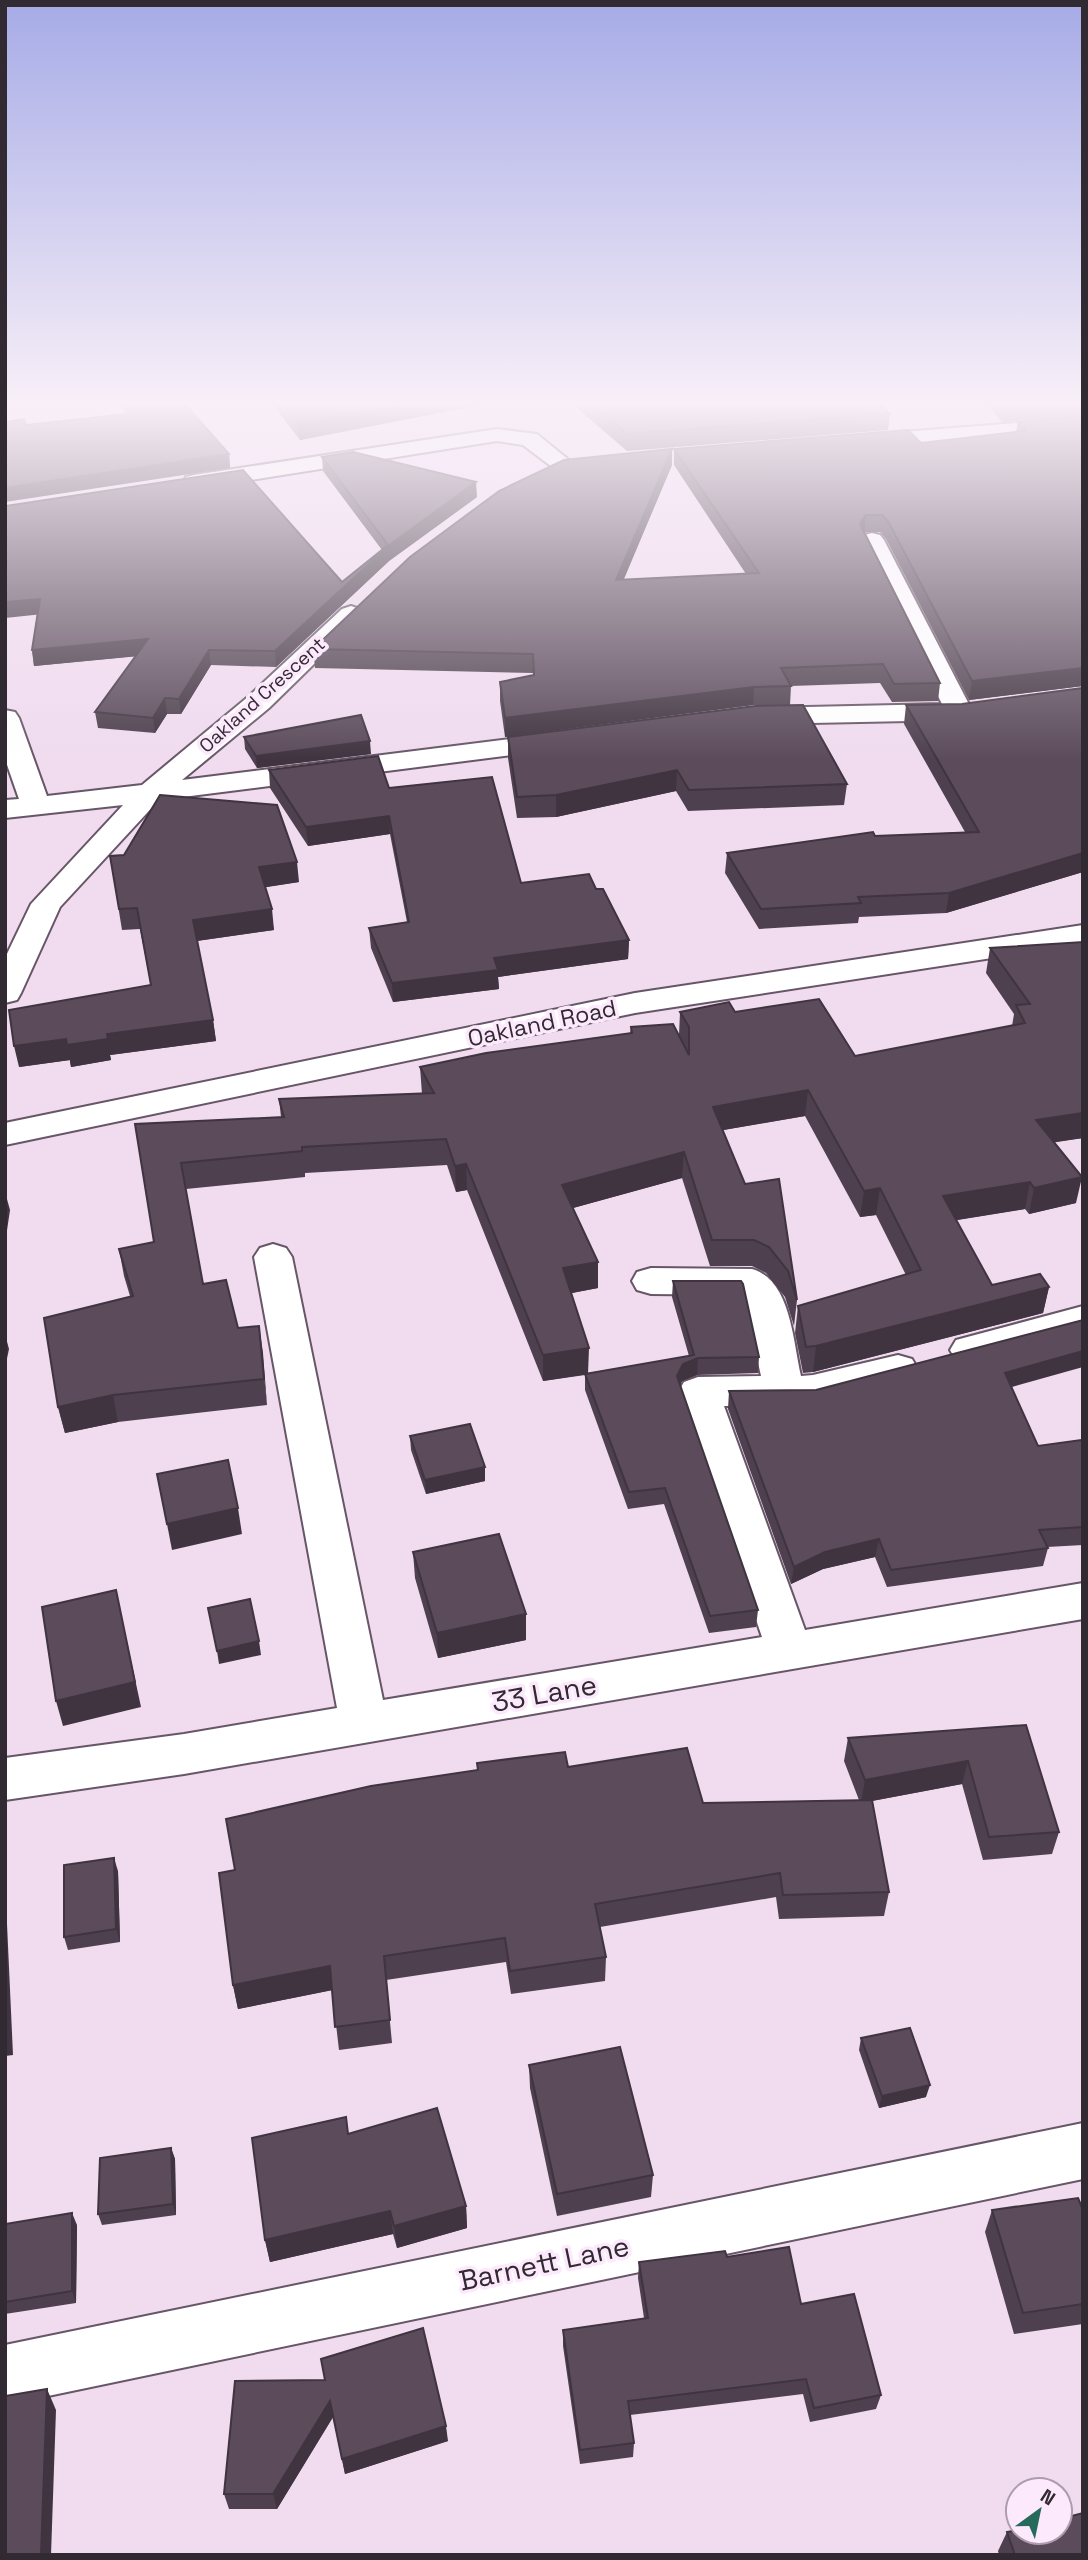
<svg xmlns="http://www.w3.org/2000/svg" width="1088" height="2560" viewBox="0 0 1088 2560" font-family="'Space Grotesk',sans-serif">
  <rect width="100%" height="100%" fill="#f0dbef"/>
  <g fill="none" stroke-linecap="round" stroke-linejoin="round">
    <g stroke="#675667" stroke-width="4">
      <g id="minor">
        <path d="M 1083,418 L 1083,430 L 862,447 L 854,446 L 851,441 L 854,436 L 862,435 Z"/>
        <path d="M 497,429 L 537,434 L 575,465 L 572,470 L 556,470 L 523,445 L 497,441 L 194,489 L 186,487 L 183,482 L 186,477 L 194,475 Z"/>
        <path d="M 872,533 L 880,535 L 884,540 L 973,712 L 969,718 L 959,720 L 758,724 L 748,722 L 744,716 L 748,710 L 758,708 L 942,704 L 860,540 L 864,535 Z"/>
        <path d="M 351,606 L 360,609 L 364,614 L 360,619 L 269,708 L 182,780 L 559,733 L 569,735 L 573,741 L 569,747 L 559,749 L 159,800 L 60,907 L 21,993 L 17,1000 L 5,1003 L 5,958 L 31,904 L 123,805 L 5,818 L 5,800 L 19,799 L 5,759 L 5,710 L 15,712 L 19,718 L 47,796 L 142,785 L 249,696 L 342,609 Z"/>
        <path d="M 1083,925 L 1083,944 L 635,1013 L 5,1145 L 5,1123 L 635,993 Z"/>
        <path d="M 273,1244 L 286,1248 L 292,1257 L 383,1700 L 762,1637 L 678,1392 L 684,1382 L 698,1377 L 761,1376 L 744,1299 L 741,1295 L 651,1294 L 637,1290 L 632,1281 L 637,1272 L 651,1268 L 752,1269 C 791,1280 793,1342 801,1376 L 813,1375 L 898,1355 L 912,1359 L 918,1369 L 912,1379 L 813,1405 L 724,1406 L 805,1630 L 1083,1583 L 1083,1619 L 184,1774 L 5,1800 L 5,1758 L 184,1734 L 337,1708 L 254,1257 L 260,1248 Z"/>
        <path d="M 1083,1306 L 1083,1334 L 970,1364 L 956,1360 L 950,1350 L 956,1340 Z"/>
        <path d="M 1083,2123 L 1083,2179 L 5,2405 L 5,2345 Z"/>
      </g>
    </g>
    <use href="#minor" fill="#fff" fill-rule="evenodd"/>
  </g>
  <g fill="#4e404e">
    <path d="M 118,402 L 183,402 L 229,454 L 230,468 L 26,425 L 127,414 Z"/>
    <path d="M 271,402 L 495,402 L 300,440 Z"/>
    <path d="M 570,402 L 877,402 L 890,414 L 888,430 L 627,451 Z"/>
    <path d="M 986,402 L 1083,402 L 1083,416 L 1002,422 Z"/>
    <path d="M 1083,416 L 1083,686 L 969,700 L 886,539 L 880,532 L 864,532 L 940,683 L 938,701 L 892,702 L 880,683 L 791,686 L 790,705 L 753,705 L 505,737 L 500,701 L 500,682 L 533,676 L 533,673 L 315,668 L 313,649 L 672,449 L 672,465 L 623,580 L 746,574 L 674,465 L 674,449 L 921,443 L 1016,432 L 1018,422 Z"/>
    <path d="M 322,457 L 477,497 L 389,561 L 276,667 L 211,665 L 181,714 L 167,714 L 155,733 L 98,728 L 95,712 L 136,656 L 34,666 L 32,650 L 37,614 L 342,582 L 382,550 L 323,471 Z"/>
    <path d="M 1083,688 L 1083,872 L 946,913 L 859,917 L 858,923 L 759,929 L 725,873 L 727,853 L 875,836 L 965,832 L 904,724 L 906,705 L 962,704 Z"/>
    <path d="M 244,737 L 371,754 L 257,768 L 245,749 Z"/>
    <path d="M 508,737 L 847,784 L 844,805 L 688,811 L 676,791 L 556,817 L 517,818 L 508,758 Z"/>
    <path d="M 269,770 L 389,788 L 521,883 L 596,889 L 629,940 L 628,959 L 498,977 L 499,989 L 393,1002 L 371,948 L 369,928 L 407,922 L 390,834 L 308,846 L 270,788 Z"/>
    <path d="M 110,856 L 299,882 L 265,887 L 274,930 L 197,941 L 213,1020 L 216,1041 L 110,1055 L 111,1060 L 71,1067 L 70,1060 L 19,1067 L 151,986 L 140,929 L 122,930 Z"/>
    <path d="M 1083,942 L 1083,1138 L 1054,1142 L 1076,1203 L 1029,1214 L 1025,1209 L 956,1220 L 992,1285 L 1049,1287 L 1043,1313 L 813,1372 L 803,1373 L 795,1333 L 798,1306 L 906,1275 L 876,1215 L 860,1217 L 805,1116 L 723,1130 L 745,1184 L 779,1179 L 797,1300 L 794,1326 L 785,1297 L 766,1273 L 752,1266 L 710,1266 L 682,1178 L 573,1208 L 598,1262 L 598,1288 L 571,1293 L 588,1373 L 689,1356 L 672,1297 L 673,1281 L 759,1357 L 758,1373 L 697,1375 L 682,1381 L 680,1385 L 758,1610 L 756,1627 L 709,1633 L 664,1504 L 628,1509 L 585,1390 L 585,1375 L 543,1381 L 467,1190 L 456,1192 L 447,1165 L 305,1173 L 305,1177 L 186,1189 L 203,1284 L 238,1328 L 259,1326 L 267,1405 L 118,1422 L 65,1433 L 58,1407 L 130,1296 L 124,1276 L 119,1249 L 154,1242 L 135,1124 L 281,1117 L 279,1099 L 422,1094 L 420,1067 L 630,1034 L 631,1027 L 679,1035 L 680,1012 L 735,1012 L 855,1056 L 1012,1026 L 1014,1014 L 986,973 L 990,948 Z"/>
    <path d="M 1012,1387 L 1038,1446 L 1083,1443 L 1083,1545 L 1047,1547 L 1048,1548 L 1043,1566 L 887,1587 L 875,1557 L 823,1569 L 791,1584 L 728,1409 L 729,1391 Z"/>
    <path d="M 410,1436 L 485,1467 L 485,1481 L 426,1494 L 411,1450 Z"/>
    <path d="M 413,1552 L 526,1640 L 438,1658 L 415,1578 Z"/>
    <path d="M 1026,1725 L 1059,1832 L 1052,1854 L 983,1860 L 962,1784 L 872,1801 L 889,1892 L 884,1916 L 779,1919 L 776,1897 L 600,1927 L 606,1957 L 605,1981 L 511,1994 L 506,1962 L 386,1980 L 392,2043 L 339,2050 L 332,1990 L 238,2009 L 233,1985 L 235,1870 L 477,1770 L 477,1763 L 568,1767 L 703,1803 L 859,1800 L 844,1761 L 848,1738 Z"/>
    <path d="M 118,1871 L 120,1942 L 68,1950 L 64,1937 Z"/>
    <path d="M 861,2038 L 926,2097 L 879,2108 L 859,2050 Z"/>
    <path d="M 529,2065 L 653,2175 L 651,2197 L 557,2216 L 530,2088 Z"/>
    <path d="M 348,2134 L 466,2206 L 467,2228 L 397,2248 L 393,2234 L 270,2262 L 265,2240 Z"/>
    <path d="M 171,2148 L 175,2159 L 176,2215 L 102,2225 L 98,2214 Z"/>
    <path d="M 992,2210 L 1083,2210 L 1083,2324 L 1014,2334 L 985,2232 Z"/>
    <path d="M 5,2224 L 77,2225 L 76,2303 L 5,2314 Z"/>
    <path d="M 727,2257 L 801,2304 L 881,2395 L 876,2409 L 810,2422 L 803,2394 L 630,2415 L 634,2443 L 633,2457 L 580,2464 L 563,2346 L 563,2330 L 644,2318 L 638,2278 L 639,2262 Z"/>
    <path d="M 235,2381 L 448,2441 L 345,2474 L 333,2417 L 277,2509 L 229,2509 L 224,2494 Z"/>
    <path d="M 1007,2532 L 1083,2555 L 999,2555 L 998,2551 Z"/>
  </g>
  <g fill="#403440">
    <path d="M 410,402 L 495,402 L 300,440 L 298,423 Z"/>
    <path d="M 510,402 L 523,402 L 510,405 Z"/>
    <path d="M 672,449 L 672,465 L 616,598 L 616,580 Z"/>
    <path d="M 229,454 L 230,468 L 5,502 L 5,488 Z"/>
    <path d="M 476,482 L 477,497 L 389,561 L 276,667 L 275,651 L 388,546 Z"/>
    <path d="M 866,515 L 864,532 L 860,524 Z"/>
    <path d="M 40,599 L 43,614 L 5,618 L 5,602 Z"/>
    <path d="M 148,639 L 150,655 L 34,666 L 32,650 Z"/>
    <path d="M 209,650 L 211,665 L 181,714 L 179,699 Z"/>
    <path d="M 1083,668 L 1083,686 L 969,700 L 972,681 Z"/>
    <path d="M 754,687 L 753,705 L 505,737 L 505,718 Z"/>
    <path d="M 165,698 L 167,714 L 155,733 L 153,718 Z"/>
    <path d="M 370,741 L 371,754 L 257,768 L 256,756 Z"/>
    <path d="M 677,770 L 676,791 L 556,817 L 556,795 Z"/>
    <path d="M 389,816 L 390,834 L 308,846 L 306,827 Z"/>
    <path d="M 1083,853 L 1083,872 L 946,913 L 949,893 Z"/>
    <path d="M 297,862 L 299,882 L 261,888 L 259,867 Z"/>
    <path d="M 272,909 L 274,930 L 196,941 L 193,920 Z"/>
    <path d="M 629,940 L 628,959 L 498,977 L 499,989 L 393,1002 L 392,983 L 494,958 Z"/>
    <path d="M 213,1020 L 216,1041 L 110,1055 L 111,1060 L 71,1067 L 67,1045 L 107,1034 Z"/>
    <path d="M 66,1039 L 70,1060 L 19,1067 L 14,1046 Z"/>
    <path d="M 808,1090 L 805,1116 L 712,1132 L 713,1107 Z"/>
    <path d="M 1083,1113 L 1083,1138 L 1031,1146 L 1036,1120 Z"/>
    <path d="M 684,1152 L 682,1178 L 562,1211 L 562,1185 Z"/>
    <path d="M 466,1164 L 467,1190 L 456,1192 L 455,1166 Z"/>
    <path d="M 1082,1177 L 1076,1203 L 1029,1214 L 1034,1188 Z"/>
    <path d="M 1030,1182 L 1025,1209 L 939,1223 L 943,1196 Z"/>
    <path d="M 880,1188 L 876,1215 L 860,1217 L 864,1191 Z"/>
    <path d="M 5,1192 L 10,1210 L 5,1244 Z"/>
    <path d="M 598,1262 L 598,1288 L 562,1295 L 563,1268 Z"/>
    <path d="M 1049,1287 L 1043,1313 L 813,1372 L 816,1346 Z"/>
    <path d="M 259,1326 L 263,1353 L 267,1405 L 264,1379 Z"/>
    <path d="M 5,1334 L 9,1349 L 5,1368 Z"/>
    <path d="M 589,1348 L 588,1374 L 543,1381 L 543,1355 Z"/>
    <path d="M 1083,1351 L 1083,1367 L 1001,1390 L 1005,1373 Z"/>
    <path d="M 698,1358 L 697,1375 L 682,1381 L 676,1393 L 677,1376 L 683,1364 Z"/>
    <path d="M 113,1395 L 118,1422 L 65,1433 L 58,1407 Z"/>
    <path d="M 485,1467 L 485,1481 L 426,1494 L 425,1480 Z"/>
    <path d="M 238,1508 L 242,1534 L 172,1550 L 167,1524 Z"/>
    <path d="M 879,1539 L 875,1557 L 823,1569 L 791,1584 L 794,1567 L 825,1552 Z"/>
    <path d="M 116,1590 L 141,1707 L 63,1726 L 56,1701 Z"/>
    <path d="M 526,1614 L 526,1640 L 438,1658 L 437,1633 Z"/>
    <path d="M 259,1641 L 261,1655 L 219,1664 L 217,1651 Z"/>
    <path d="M 968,1761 L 962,1784 L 861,1803 L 865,1780 Z"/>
    <path d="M 114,1858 L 118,1871 L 120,1942 L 116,1929 Z"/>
    <path d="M 5,1919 L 7,1924 L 13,2055 L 5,2056 Z"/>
    <path d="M 330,1966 L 333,1990 L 238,2009 L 233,1985 Z"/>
    <path d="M 930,2085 L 926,2097 L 879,2108 L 882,2096 Z"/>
    <path d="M 171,2148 L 175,2159 L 176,2215 L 173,2204 Z"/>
    <path d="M 466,2206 L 467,2228 L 397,2248 L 394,2226 Z"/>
    <path d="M 390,2211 L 393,2234 L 270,2262 L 265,2240 Z"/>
    <path d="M 72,2213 L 77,2225 L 76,2303 L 72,2291 Z"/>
    <path d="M 47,2389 L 56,2410 L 51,2555 L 41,2555 Z"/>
    <path d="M 330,2401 L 333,2417 L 277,2509 L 273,2494 Z"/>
    <path d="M 446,2426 L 448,2441 L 345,2474 L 342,2459 Z"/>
  </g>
  <g fill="#5b4b5b" stroke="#403440" stroke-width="2">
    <path d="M 127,402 L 183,402 L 229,454 L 5,488 L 5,422 L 24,419 L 26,425 L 136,413 Z"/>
    <path d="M 282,402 L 410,402 L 298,423 Z"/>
    <path d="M 589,402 L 877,402 L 890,414 L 627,434 Z"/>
    <path d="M 1002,402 L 1057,402 L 1005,405 Z"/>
    <path d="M 1083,416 L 1083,668 L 972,681 L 888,521 L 882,515 L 866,515 L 860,524 L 940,683 L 894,684 L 883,664 L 781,668 L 791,686 L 754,687 L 505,718 L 500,682 L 534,675 L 533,654 L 313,649 L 410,557 L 499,491 L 564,460 L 672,449 L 616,580 L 759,573 L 674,449 L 908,430 L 921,443 L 1025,431 L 1018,422 Z"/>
    <path d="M 353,452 L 476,482 L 388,546 L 275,651 L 209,650 L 179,699 L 165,698 L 153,718 L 95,712 L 148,639 L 32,650 L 40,599 L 5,602 L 5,506 L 243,470 L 342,582 L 388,545 L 322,457 Z"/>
    <path d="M 1083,688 L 1083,853 L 949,893 L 858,897 L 861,903 L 761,909 L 727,853 L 873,832 L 875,836 L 979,832 L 906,705 L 962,704 Z"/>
    <path d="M 803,705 L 847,784 L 689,790 L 677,770 L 556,795 L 517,797 L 508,737 L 755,706 Z"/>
    <path d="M 361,715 L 370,741 L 256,756 L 244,737 Z"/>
    <path d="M 378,756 L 389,788 L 492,777 L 521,883 L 589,874 L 596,889 L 603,889 L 629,940 L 494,958 L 498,970 L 392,983 L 369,928 L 409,922 L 389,816 L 306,827 L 269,770 Z"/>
    <path d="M 160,795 L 277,805 L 297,862 L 259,867 L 272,909 L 193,920 L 213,1020 L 107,1034 L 108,1039 L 67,1045 L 66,1039 L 14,1046 L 9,1010 L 151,985 L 137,908 L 119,909 L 110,856 L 124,855 Z"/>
    <path d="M 1083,942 L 1083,1113 L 1036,1120 L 1082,1177 L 1034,1188 L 1030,1182 L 943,1196 L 992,1285 L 1040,1274 L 1049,1287 L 816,1346 L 806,1347 L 798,1306 L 921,1270 L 880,1188 L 864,1191 L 808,1090 L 713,1107 L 745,1184 L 779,1179 L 797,1300 L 788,1271 L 769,1247 L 754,1240 L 712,1240 L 684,1152 L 562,1185 L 598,1262 L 563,1268 L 589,1348 L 543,1355 L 466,1164 L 455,1166 L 446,1139 L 302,1147 L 302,1151 L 181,1163 L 203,1284 L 226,1280 L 238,1328 L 259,1326 L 264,1379 L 113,1395 L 58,1407 L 44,1318 L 133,1296 L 119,1249 L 154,1242 L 135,1124 L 284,1117 L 279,1099 L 434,1093 L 420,1067 L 486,1053 L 632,1033 L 631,1027 L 673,1024 L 689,1055 L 689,1027 L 680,1012 L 729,1002 L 735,1012 L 819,999 L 855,1056 L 1025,1023 L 1016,1005 L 1030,1004 L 990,948 Z"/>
    <path d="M 673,1281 L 741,1281 L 743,1284 L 759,1357 L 698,1358 L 683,1364 L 677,1376 L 758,1610 L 710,1616 L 665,1488 L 629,1492 L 585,1374 L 694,1355 Z"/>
    <path d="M 1083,1320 L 1083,1351 L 1005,1373 L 1038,1446 L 1081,1440 L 1083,1443 L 1083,1527 L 1039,1530 L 1048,1548 L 891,1570 L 879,1539 L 825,1552 L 794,1567 L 729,1391 L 816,1390 Z"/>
    <path d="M 470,1424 L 485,1467 L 425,1480 L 410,1436 Z"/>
    <path d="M 228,1460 L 238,1508 L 167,1524 L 157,1474 Z"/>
    <path d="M 499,1534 L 526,1614 L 437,1633 L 413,1552 Z"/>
    <path d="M 116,1590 L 135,1682 L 56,1701 L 42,1607 Z"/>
    <path d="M 250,1599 L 259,1641 L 217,1651 L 208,1608 Z"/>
    <path d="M 1026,1725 L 1059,1832 L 989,1837 L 968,1761 L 865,1780 L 848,1738 Z"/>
    <path d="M 687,1748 L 703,1803 L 872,1800 L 889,1892 L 783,1895 L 780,1873 L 595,1904 L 606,1957 L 510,1971 L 505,1938 L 384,1956 L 390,2020 L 335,2027 L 330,1966 L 233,1985 L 219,1873 L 235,1870 L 226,1819 L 371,1786 L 478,1770 L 477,1763 L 565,1752 L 568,1767 Z"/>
    <path d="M 114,1858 L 116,1929 L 64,1937 L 64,1865 Z"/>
    <path d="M 910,2028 L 930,2085 L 882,2096 L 861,2038 Z"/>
    <path d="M 620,2047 L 653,2175 L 557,2194 L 529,2065 Z"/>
    <path d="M 437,2108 L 466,2206 L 394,2226 L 390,2211 L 265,2240 L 252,2138 L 346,2117 L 348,2134 Z"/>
    <path d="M 171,2148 L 173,2204 L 98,2214 L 100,2158 Z"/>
    <path d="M 1078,2198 L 1083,2210 L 1083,2304 L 1023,2313 L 992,2210 Z"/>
    <path d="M 72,2213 L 72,2291 L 5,2302 L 5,2224 Z"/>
    <path d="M 789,2247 L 801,2304 L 854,2294 L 881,2395 L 814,2408 L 806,2379 L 628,2401 L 634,2443 L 580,2450 L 563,2330 L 648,2318 L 639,2262 L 725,2251 L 727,2257 Z"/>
    <path d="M 423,2328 L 446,2426 L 342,2459 L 330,2401 L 273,2494 L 224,2494 L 235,2381 L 325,2380 L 321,2359 Z"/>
    <path d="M 47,2389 L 41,2555 L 5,2555 L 5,2396 Z"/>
    <path d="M 1083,2513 L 1083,2555 L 1015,2555 L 1007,2532 L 1018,2530 L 1018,2532 L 1060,2532 L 1060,2519 Z"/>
  </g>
  <linearGradient id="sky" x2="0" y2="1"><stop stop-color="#a6abe6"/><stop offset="0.53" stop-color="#f8eff8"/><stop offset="1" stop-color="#f8eff8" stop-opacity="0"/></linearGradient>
  <rect width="1088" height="760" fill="url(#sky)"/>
  <g text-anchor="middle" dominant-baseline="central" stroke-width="7" stroke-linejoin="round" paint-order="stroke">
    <g font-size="19" fill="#322a32" stroke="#fde9fc">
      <text transform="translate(262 695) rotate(-42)">Oakland Crescent</text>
    </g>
    <g font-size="23" fill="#322a32" stroke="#fde9fc">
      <text transform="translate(542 1023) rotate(-12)">Oakland Road</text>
    </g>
    <g font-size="28" fill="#322a32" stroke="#fde9fc">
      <text transform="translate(544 1693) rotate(-10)">33 Lane</text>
      <text transform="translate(544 2263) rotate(-12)">Barnett Lane</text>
    </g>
  </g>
  <rect width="1088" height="2560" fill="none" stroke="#322a32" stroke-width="14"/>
  <g transform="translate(1039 2511) rotate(33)"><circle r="33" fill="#fde9fc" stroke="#ac9dab" stroke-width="2"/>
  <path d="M0-5L12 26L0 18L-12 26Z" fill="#266a5c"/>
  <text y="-10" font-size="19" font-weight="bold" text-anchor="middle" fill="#322a32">N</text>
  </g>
</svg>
